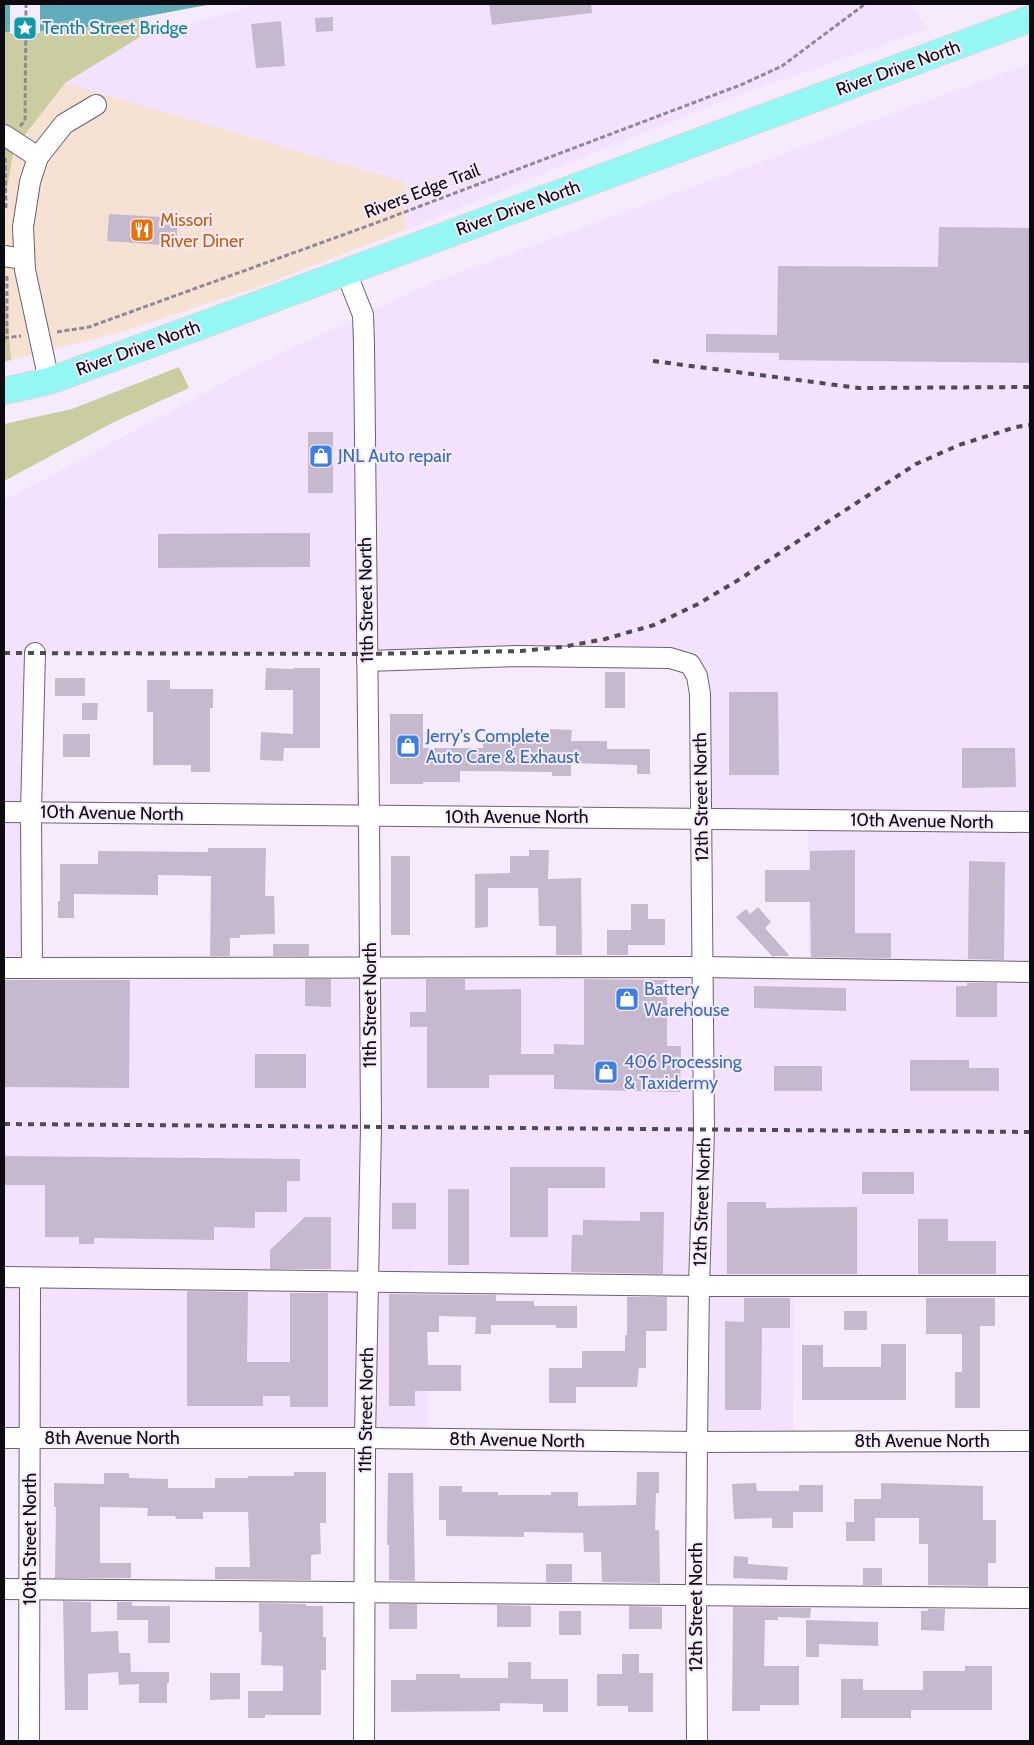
<svg xmlns="http://www.w3.org/2000/svg" width="1034" height="1745" viewBox="0 0 1034 1745" font-family="Cabin,sans-serif">
  <rect width="100%" height="100%" fill="#f6ebfd"/>
  <path fill="#f5e2d2" d="M 65,83 L 405,182 L 405,230 L 261,286 L 117,333 L 11,360 L 4,276 L 4,205 L 14,149 Z"/>
  <g fill="#f3e1fe" fill-rule="evenodd">
    <path d="M 261,4 L 911,4 L 928,29 L 733,97 L 405,230 L 405,182 L 65,83 L 140,37 Z"/>
    <path d="M 1030,63 L 1030,1286 L 795,1285 L 793,1442 L 697,1442 L 699,1286 L 429,1283 L 427,1439 L 4,1438 L 4,501 L 254,366 L 433,282 ZM 35,653 L 367,654 L 690,664 L 702,819 L 808,820 L 809,968 L 32,967 Z"/>
  </g>
  <g fill="#c9cd9f">
    <path d="M 139,18 L 140,37 L 65,83 L 14,149 L 4,205 L 4,32 L 74,30 Z"/>
    <path d="M 4,276 L 11,360 L 4,362 Z"/>
    <path d="M 179,367 L 189,388 L 114,422 L 4,481 L 4,424 L 72,409 Z"/>
  </g>
  <path fill="#61adbc" d="M 4,4 L 212,4 L 74,30 L 4,32 Z"/>
  <path fill="#f6ebfd" d="M 10,4 L 40,4 L 40,33 L 10,34 Z"/>
  <g fill="#c6b9ce">
    <path d="M 489,4 L 591,4 L 592,13 L 492,25 Z"/>
    <path d="M 333,17 L 333,31 L 316,32 L 315,18 Z"/>
    <path d="M 281,21 L 285,66 L 256,68 L 251,24 Z"/>
    <path d="M 109,214 L 178,218 L 176,246 L 107,241 Z"/>
    <path d="M 939,227 L 1030,228 L 1030,363 L 779,360 L 779,353 L 706,352 L 706,334 L 777,335 L 778,266 L 938,267 Z"/>
    <rect x="308" y="432" width="25" height="61"/>
    <path d="M 310,533 L 310,567 L 158,568 L 158,534 Z"/>
    <path d="M 266,668 L 293,669 L 293,668 L 320,668 L 320,748 L 284,748 L 283,761 L 260,760 L 261,732 L 293,734 L 293,690 L 265,690 Z"/>
    <rect x="605" y="672" width="20" height="36"/>
    <rect x="55" y="678" width="30" height="18"/>
    <path d="M 147,680 L 170,680 L 170,689 L 213,689 L 213,708 L 210,708 L 210,772 L 191,772 L 191,765 L 153,765 L 153,712 L 147,712 Z"/>
    <path d="M 729,692 L 778,692 L 779,775 L 729,775 Z"/>
    <path d="M 82,703 L 98,703 L 97,720 L 82,720 Z"/>
    <path d="M 390,714 L 423,714 L 423,748 L 483,748 L 483,740 L 550,742 L 550,729 L 572,730 L 571,741 L 607,741 L 607,749 L 650,749 L 650,774 L 637,774 L 637,765 L 571,763 L 571,776 L 552,776 L 552,772 L 460,771 L 460,782 L 423,782 L 423,784 L 390,784 Z"/>
    <rect x="63" y="734" width="27" height="23"/>
    <path d="M 962,748 L 1015,748 L 1016,787 L 962,788 Z"/>
    <path d="M 208,848 L 266,848 L 265,896 L 274,896 L 275,934 L 240,935 L 240,938 L 230,938 L 230,956 L 210,956 L 211,876 L 158,875 L 158,895 L 74,894 L 74,918 L 58,918 L 58,901 L 60,901 L 60,864 L 98,864 L 98,851 L 208,852 Z"/>
    <path d="M 529,850 L 549,850 L 548,879 L 581,878 L 582,955 L 556,955 L 556,926 L 539,926 L 538,888 L 488,888 L 488,927 L 475,928 L 475,874 L 510,873 L 510,856 L 529,856 Z"/>
    <path d="M 855,850 L 855,933 L 891,933 L 891,958 L 811,957 L 810,902 L 765,902 L 765,870 L 810,870 L 810,851 Z"/>
    <rect x="391" y="856" width="19" height="79"/>
    <path d="M 969,861 L 1005,862 L 1004,960 L 968,959 Z"/>
    <path d="M 631,904 L 648,904 L 648,919 L 665,919 L 665,945 L 628,945 L 628,955 L 607,955 L 607,930 L 631,930 Z"/>
    <path d="M 758,907 L 771,922 L 765,928 L 789,955 L 788,956 L 772,956 L 736,917 L 746,909 L 750,914 Z"/>
    <rect x="273" y="944" width="36" height="12"/>
    <path d="M 305,979 L 331,979 L 331,1007 L 305,1006 Z"/>
    <path d="M 426,979 L 465,979 L 465,990 L 521,989 L 521,1054 L 554,1054 L 554,1044 L 584,1045 L 584,979 L 667,980 L 667,1046 L 681,1046 L 680,1092 L 554,1089 L 554,1075 L 489,1075 L 489,1088 L 427,1088 L 427,1027 L 410,1027 L 410,1012 L 426,1012 Z"/>
    <path d="M 4,980 L 130,980 L 129,1088 L 4,1087 Z"/>
    <path d="M 967,983 L 997,983 L 997,1017 L 956,1017 L 956,986 L 967,986 Z"/>
    <path d="M 754,986 L 846,988 L 846,1011 L 754,1008 Z"/>
    <rect x="255" y="1054" width="51" height="34"/>
    <path d="M 910,1060 L 969,1060 L 969,1068 L 999,1068 L 999,1091 L 910,1091 Z"/>
    <rect x="774" y="1066" width="48" height="25"/>
    <path d="M 4,1156 L 300,1159 L 300,1181 L 287,1181 L 287,1212 L 255,1212 L 255,1228 L 214,1227 L 214,1240 L 94,1238 L 94,1244 L 79,1244 L 79,1237 L 45,1237 L 45,1185 L 4,1185 Z"/>
    <path d="M 510,1167 L 605,1167 L 605,1188 L 548,1188 L 548,1237 L 510,1237 Z"/>
    <rect x="862" y="1172" width="52" height="22"/>
    <rect x="448" y="1189" width="21" height="76"/>
    <path d="M 727,1202 L 766,1202 L 766,1208 L 857,1207 L 857,1274 L 727,1274 Z"/>
    <rect x="392" y="1203" width="24" height="26"/>
    <path d="M 640,1212 L 664,1212 L 663,1274 L 571,1272 L 572,1235 L 583,1235 L 583,1220 L 640,1221 Z"/>
    <path d="M 305,1217 L 331,1217 L 331,1269 L 270,1269 L 270,1250 Z"/>
    <path d="M 918,1219 L 948,1219 L 948,1241 L 996,1241 L 996,1274 L 918,1274 Z"/>
    <path d="M 187,1291 L 248,1292 L 247,1362 L 290,1362 L 290,1293 L 328,1293 L 328,1407 L 290,1407 L 290,1396 L 263,1396 L 263,1406 L 187,1406 Z"/>
    <path d="M 389,1294 L 496,1295 L 496,1301 L 534,1301 L 534,1306 L 577,1306 L 577,1328 L 556,1328 L 556,1325 L 491,1325 L 491,1334 L 475,1334 L 476,1317 L 439,1316 L 439,1332 L 427,1332 L 428,1365 L 461,1365 L 461,1391 L 415,1391 L 415,1406 L 389,1406 Z"/>
    <path d="M 627,1297 L 667,1297 L 667,1331 L 646,1331 L 646,1368 L 639,1368 L 637,1387 L 576,1387 L 576,1403 L 549,1403 L 549,1368 L 582,1368 L 582,1351 L 625,1351 L 625,1335 L 627,1335 Z"/>
    <path d="M 744,1298 L 790,1298 L 790,1328 L 762,1328 L 761,1410 L 725,1410 L 725,1321 L 744,1322 Z"/>
    <path d="M 926,1298 L 995,1298 L 995,1326 L 980,1326 L 980,1408 L 955,1408 L 955,1372 L 962,1372 L 962,1334 L 926,1334 Z"/>
    <rect x="844" y="1311" width="23" height="19"/>
    <path d="M 881,1344 L 906,1344 L 906,1400 L 802,1400 L 802,1345 L 823,1345 L 823,1367 L 881,1367 Z"/>
    <path d="M 294,1472 L 326,1472 L 326,1523 L 320,1523 L 321,1554 L 311,1555 L 311,1580 L 215,1579 L 215,1567 L 250,1567 L 248,1512 L 203,1512 L 203,1519 L 176,1519 L 175,1516 L 147,1516 L 148,1508 L 100,1507 L 100,1563 L 131,1563 L 131,1578 L 55,1578 L 56,1507 L 54,1507 L 54,1483 L 104,1484 L 104,1473 L 129,1473 L 129,1478 L 168,1479 L 168,1488 L 215,1488 L 215,1478 L 248,1478 L 248,1476 L 294,1476 Z"/>
    <path d="M 637,1472 L 659,1472 L 659,1493 L 656,1493 L 655,1530 L 659,1530 L 660,1583 L 602,1582 L 601,1552 L 584,1552 L 583,1533 L 524,1532 L 524,1537 L 446,1536 L 446,1520 L 439,1520 L 439,1486 L 462,1486 L 462,1492 L 498,1492 L 498,1495 L 551,1495 L 551,1492 L 578,1492 L 578,1506 L 636,1505 Z"/>
    <path d="M 388,1473 L 413,1473 L 415,1581 L 389,1580 L 389,1545 L 387,1545 Z"/>
    <path d="M 756,1483 L 757,1491 L 799,1491 L 799,1485 L 823,1485 L 823,1512 L 793,1512 L 793,1528 L 772,1528 L 772,1518 L 734,1519 L 732,1484 Z"/>
    <path d="M 881,1483 L 983,1486 L 983,1520 L 996,1520 L 996,1563 L 988,1563 L 988,1586 L 928,1585 L 928,1544 L 919,1544 L 919,1518 L 875,1518 L 875,1541 L 846,1541 L 846,1522 L 854,1522 L 854,1499 L 881,1499 Z"/>
    <path d="M 734,1556 L 748,1557 L 748,1564 L 788,1567 L 787,1580 L 733,1578 Z"/>
    <rect x="546" y="1564" width="26" height="18"/>
    <rect x="863" y="1568" width="19" height="17"/>
    <path d="M 63,1601 L 91,1602 L 91,1632 L 118,1631 L 119,1653 L 130,1653 L 131,1672 L 169,1672 L 169,1683 L 167,1683 L 167,1703 L 139,1703 L 139,1684 L 119,1685 L 118,1672 L 88,1674 L 88,1710 L 65,1710 Z"/>
    <path d="M 117,1602 L 132,1602 L 132,1606 L 170,1606 L 170,1643 L 148,1643 L 148,1620 L 117,1620 Z"/>
    <path d="M 259,1603 L 306,1604 L 306,1606 L 323,1606 L 323,1637 L 326,1637 L 326,1670 L 321,1670 L 321,1715 L 265,1715 L 265,1718 L 248,1718 L 248,1691 L 283,1691 L 283,1666 L 261,1665 L 262,1632 L 259,1632 Z"/>
    <rect x="389" y="1604" width="28" height="25"/>
    <path d="M 497,1605 L 531,1606 L 531,1627 L 497,1627 Z"/>
    <path d="M 629,1606 L 662,1607 L 662,1629 L 629,1629 Z"/>
    <path d="M 733,1607 L 811,1608 L 810,1618 L 778,1617 L 778,1620 L 765,1620 L 764,1666 L 799,1666 L 799,1705 L 760,1705 L 760,1711 L 732,1711 Z"/>
    <path d="M 928,1609 L 945,1609 L 944,1631 L 921,1630 L 921,1611 L 928,1611 Z"/>
    <rect x="559" y="1611" width="22" height="24"/>
    <path d="M 806,1620 L 878,1622 L 878,1646 L 819,1644 L 819,1657 L 806,1657 Z"/>
    <path d="M 622,1654 L 639,1654 L 639,1673 L 653,1673 L 653,1712 L 628,1712 L 628,1706 L 597,1706 L 597,1674 L 622,1674 Z"/>
    <path d="M 508,1662 L 531,1662 L 531,1679 L 568,1679 L 568,1712 L 543,1712 L 543,1704 L 500,1703 L 500,1711 L 391,1712 L 391,1680 L 416,1680 L 416,1674 L 460,1674 L 460,1678 L 508,1678 Z"/>
    <path d="M 965,1666 L 992,1666 L 992,1710 L 911,1710 L 911,1718 L 841,1718 L 841,1679 L 863,1679 L 863,1690 L 923,1690 L 923,1671 L 965,1671 Z"/>
    <path d="M 210,1673 L 240,1673 L 240,1699 L 210,1700 Z"/>
  </g>
  <g fill="none" stroke-linecap="round" stroke-linejoin="round">
    <g stroke="#6c6173" stroke-width="22">
      <g id="minor">
        <path d="M 4,135 L 38,157"/>
        <path d="M 4,256 L 24,259"/>
        <path d="M 346,272 L 363,315 L 364,344 L 369,816 L 371,1127 L 365,1438 L 364,1741"/>
        <path d="M 49,381 L 25,270 L 23,227 L 30,182 L 38,157 L 64,124 L 96,105"/>
        <path d="M 367,661 L 516,656 L 670,658 L 690,664 L 697,676 L 700,694 L 704,1130 L 699,1286 L 697,1442 L 696,1594 L 697,1741"/>
        <path d="M 4,812 L 1030,822"/>
        <path d="M 4,968 L 703,967 L 1030,972"/>
        <path d="M 32,968 L 31,812 L 35,653"/>
        <path d="M 4,1277 L 699,1286 L 1030,1286"/>
        <path d="M 4,1438 L 365,1438 L 697,1442 L 1030,1441"/>
        <path d="M 4,1589 L 1030,1598"/>
        <path d="M 29,1741 L 30,1278"/>
      </g>
    </g>
    <g stroke="#d8d8d9" stroke-width="28">
      <path id="major" d="M 4,391 L 49,381 L 181,333 L 1030,19"/>
    </g>
    <g stroke="#918996" stroke-width="3" stroke-dasharray="5 2.5" stroke-linecap="butt">
      <path d="M 20,126 L 25,121 L 26,4"/>
      <path d="M 6,208 L 5,160 L 6,157"/>
      <path d="M 7,276 L 7,338"/>
      <path d="M 57,332 L 89,327 L 373,224 L 743,84 L 782,66 L 865,4"/>
      <path d="M 4,338 L 21,336"/>
    </g>
    <use href="#minor" stroke="#fff" stroke-width="20"/>
    <use href="#major" stroke="#95f7f4" stroke-width="26"/>
    <g stroke="#504a54" stroke-width="4" stroke-dasharray="6 6" stroke-linecap="butt">
      <path d="M 653,361 L 859,388 L 1030,387"/>
      <path d="M 4,653 L 367,654 L 521,651 L 562,647 L 605,639 L 654,625 L 698,604 L 740,579 L 916,464 L 959,445 L 1016,427 L 1030,425"/>
      <path d="M 4,1124 L 1030,1132"/>
    </g>
  </g>
  <defs>
    <g id="sight-square" transform="scale(1.25)"><rect x="-9" y="-9" width="18" height="18" rx="4" fill="#0f9aa8" stroke="#f6ebfd"/><path d="M0-6L1.8-2.2L6-1.7L2.9 1.2L3.7 5.4L0 3.3L-3.7 5.4L-2.9 1.2L-6-1.7L-1.8-2.2Z" fill="#fff"/></g>
    <g id="restaurant-square" transform="scale(1.25)"><rect x="-9" y="-9" width="18" height="18" rx="4" fill="#e8710a" stroke="#f6ebfd"/><path d="M-5-6h1v4h1v-4h1v4h1v-4h1v5L-1.5 .5V6h-2V.5L-5-1ZM5-6V6H3V1.5H1.5Q1.5-4 5-6Z" fill="#fff"/></g>
    <g id="shop-square" transform="scale(1.25)"><rect x="-9" y="-9" width="18" height="18" rx="4" fill="#3f7fe0" stroke="#f6ebfd"/><path d="M-5-2.5h2.3a2.7 3.5 0 0 1 5.4 0H5L5.5 6h-11ZM-1.5-2.5h3a1.5 2.3 0 0 0-3 0Z" fill="#fff"/></g>
  </defs>
  <g fill-rule="evenodd">
    <use href="#sight-square" x="25" y="28"/>
    <use href="#restaurant-square" x="142" y="230"/>
    <use href="#shop-square" x="321" y="456"/>
    <use href="#shop-square" x="408" y="746"/>
    <use href="#shop-square" x="627" y="999"/>
    <use href="#shop-square" x="606" y="1072"/>
  </g>
  <g text-anchor="middle" dominant-baseline="central" stroke-width="4" stroke-linejoin="round" paint-order="stroke">
    <g font-size="18" fill="#0d838f" stroke="#f6ebfd" text-anchor="start">
      <text x="42" y="28">Tenth Street Bridge</text>
    </g>
    <g font-size="18" fill="#0e0a11" stroke="#f6ebfd">
      <text transform="translate(898 68) rotate(-20)">River Drive North</text>
      <text transform="translate(422 191) rotate(-21)">Rivers Edge Trail</text>
      <text transform="translate(518 208) rotate(-20)">River Drive North</text>
      <text transform="translate(138 348) rotate(-20)">River Drive North</text>
      <text transform="translate(366 600) rotate(-91)">11th Street North</text>
      <text transform="translate(701 797) rotate(-91)">12th Street North</text>
      <text transform="translate(112 813) rotate(1)">10th Avenue North</text>
      <text x="517" y="817">10th Avenue North</text>
      <text transform="translate(922 821) rotate(1)">10th Avenue North</text>
      <text transform="translate(370 1005) rotate(-90)">11th Street North</text>
      <text transform="translate(702 1202) rotate(-88)">12th Street North</text>
      <text transform="translate(366 1410) rotate(-89)">11th Street North</text>
      <text x="112" y="1438">8th Avenue North</text>
      <text transform="translate(517 1440) rotate(1)">8th Avenue North</text>
      <text x="922" y="1441">8th Avenue North</text>
      <text transform="translate(30 1539) rotate(-90)">10th Street North</text>
      <text transform="translate(696 1607) rotate(-90)">12th Street North</text>
    </g>
    <g font-size="18" fill="#c56008" stroke="#f6ebfd" text-anchor="start">
      <text x="160" y="220">Missori<tspan x="160" dy="21">River Diner</tspan></text>
    </g>
    <g font-size="18" fill="#366cbe" stroke="#f6ebfd" text-anchor="start">
      <text x="338" y="456">JNL Auto repair</text>
      <text x="426" y="736">Jerry's Complete<tspan x="426" dy="21">Auto Care &amp; Exhaust</tspan></text>
      <text x="644" y="989">Battery<tspan x="644" dy="21">Warehouse</tspan></text>
      <text x="624" y="1062">406 Processing<tspan x="624" dy="21">&amp; Taxidermy</tspan></text>
    </g>
  </g>
  <rect width="1034" height="1745" fill="none" stroke="#0e0a11" stroke-width="10"/>
</svg>
